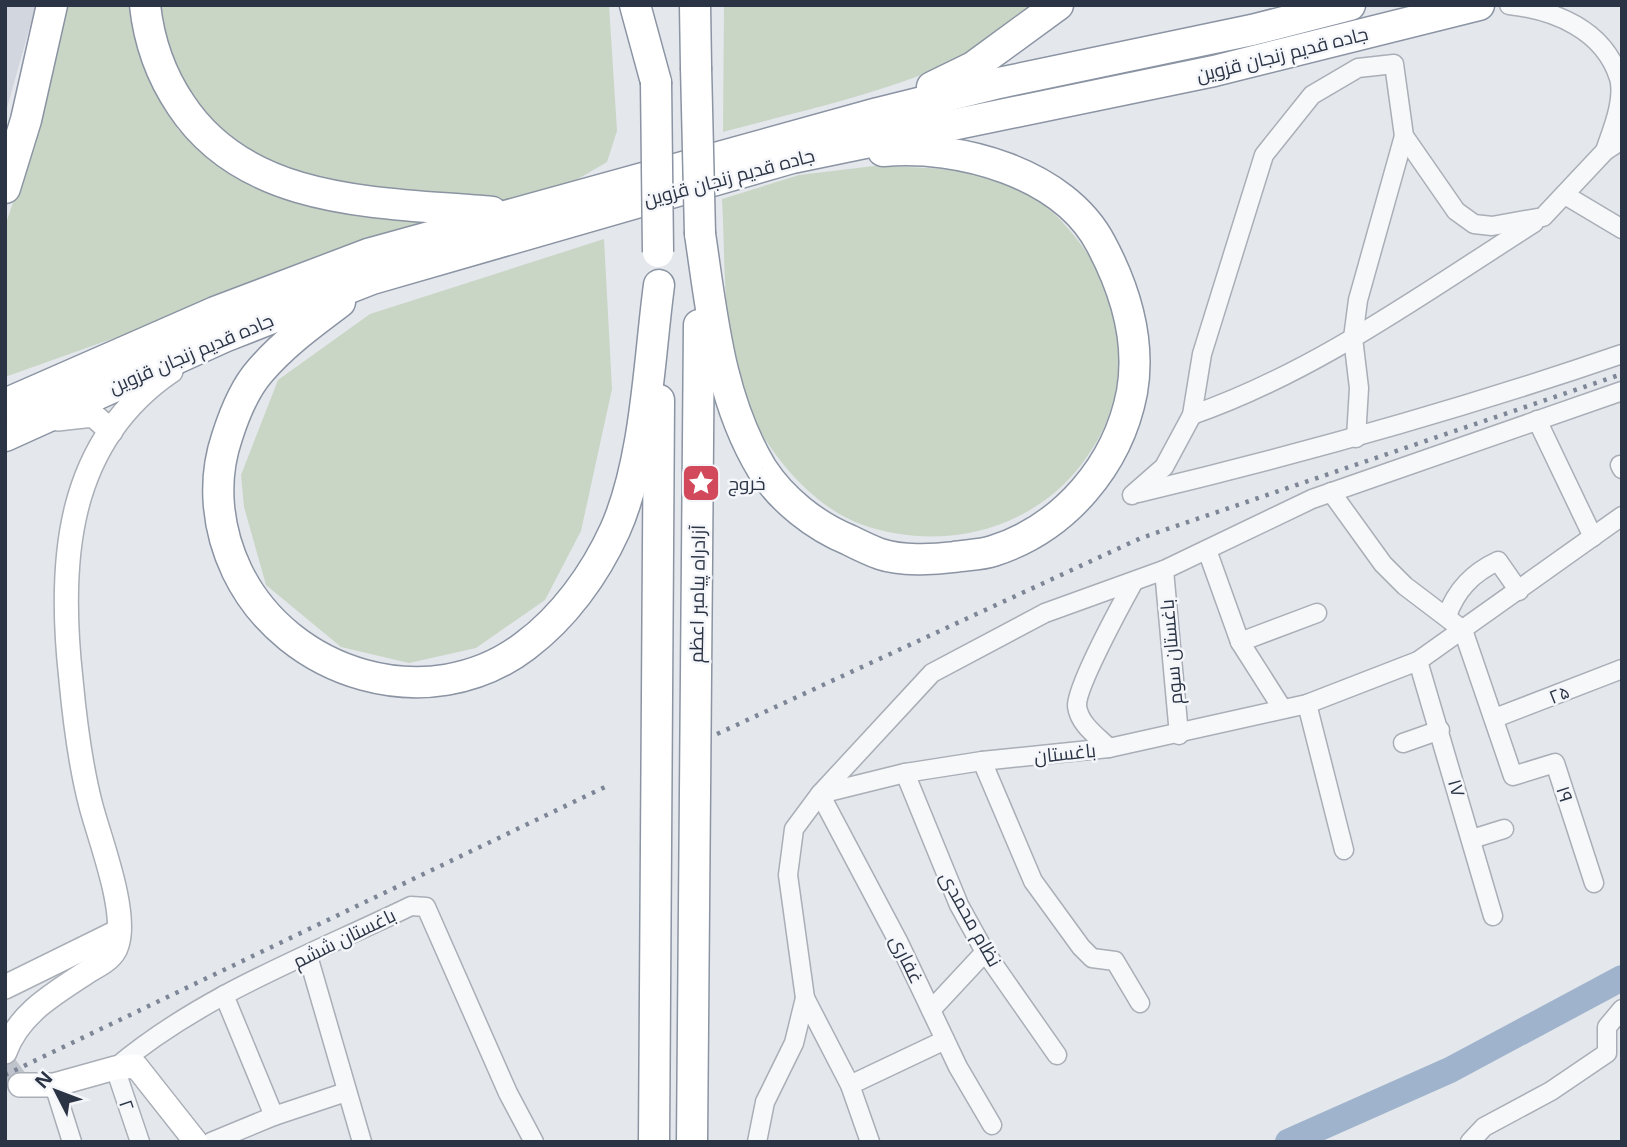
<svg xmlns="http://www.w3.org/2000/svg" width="1627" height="1147" viewBox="0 0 1627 1147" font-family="'Open Sans',Cairo,sans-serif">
  <rect width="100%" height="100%" fill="#e4e7ec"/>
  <path fill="#d2d6de" d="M 5,5 L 36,5 L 5,115 Z"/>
  <g fill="#c9d6c5">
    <path d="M 59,5 L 132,5 L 132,18 L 148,73 L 178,130 L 224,166 L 301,204 L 443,221 L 5,377 L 5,226 L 23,173 Z"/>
    <path d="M 155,5 L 609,5 L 617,131 L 607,162 L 554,193 L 508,204 L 311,183 L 235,150 L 190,106 L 160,50 Z"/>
    <path d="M 724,5 L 1042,5 C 963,79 825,104 723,132 Z"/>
    <path d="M 874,166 C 976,169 1031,168 1092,260 C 1110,286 1116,316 1118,348 C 1121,392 1108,430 1081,465 C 1030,531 941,552 863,525 C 814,508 767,453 747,405 C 721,342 726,267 722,199 L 799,175 Z"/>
    <path d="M 604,239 L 612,389 L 581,531 L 545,600 L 476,648 L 409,663 L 341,647 L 266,585 L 244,507 L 241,475 L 278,380 L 370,314 Z"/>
  </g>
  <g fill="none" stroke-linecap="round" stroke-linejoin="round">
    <path stroke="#9fb4cc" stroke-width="26" d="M 1288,1142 L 1450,1070 L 1622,978"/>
    <path stroke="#bfc3cb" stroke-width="23" stroke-dasharray="23 11" stroke-linecap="butt" d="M 5,1065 L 20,1085"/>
    <g stroke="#a9aeb7" stroke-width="21">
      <g id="street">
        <path d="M 1509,5 C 1555,10 1604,30 1619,78 C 1625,100 1612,130 1605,151"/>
        <path d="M 1565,195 L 1622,229"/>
        <path d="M 1192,415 C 1316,372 1425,292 1534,223"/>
        <path d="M 1537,420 L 1593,537"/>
        <path d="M 1356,438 L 1359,388 L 1353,338 L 1358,300 L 1404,136"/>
        <path d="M 1620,465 L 1622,469"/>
        <path d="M 1331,492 L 1383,564 L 1405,586 L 1463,630 L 1513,776 L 1555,763 L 1594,883"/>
        <path d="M 1138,493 C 1301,454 1462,409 1622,354"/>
        <path d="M 1132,495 L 1164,467 L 1192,415 L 1202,354 L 1264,155 L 1312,95 L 1358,68 L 1394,64 L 1404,136 L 1456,211 L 1474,224 L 1492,226 L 1543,217 L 1605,151 L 1622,140"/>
        <path d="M 1207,550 L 1240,642 L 1282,708"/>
        <path d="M 1164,570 L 1179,735"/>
        <path d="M 1447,616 C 1456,590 1472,573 1498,561 L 1519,591"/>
        <path d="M 1240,642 L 1317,613"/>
        <path d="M 1418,661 L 1493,916"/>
        <path d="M 1307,704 L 1344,850"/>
        <path d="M 1495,718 L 1622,669"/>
        <path d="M 1403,743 L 1440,730"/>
        <path d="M 1109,748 C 1097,736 1079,724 1077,706 C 1076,687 1122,603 1133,583"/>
        <path d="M 982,761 L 1033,881 L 1081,947 L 1092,958 L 1115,961 L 1140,1003"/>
        <path d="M 905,773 L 959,905 L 985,952 L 1057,1055"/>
        <path d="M 1472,839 L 1504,829"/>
        <path d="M 308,956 L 362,1142"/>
        <path d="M 224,995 L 274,1116"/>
        <path d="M 805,998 L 850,1085 L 870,1142"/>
        <path d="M 931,1010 L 985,952"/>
        <path d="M 54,1085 L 72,1142"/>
        <path d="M 850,1085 L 945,1040"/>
        <path d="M 992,1125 L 958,1067 L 899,943 L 820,794 L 932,673 L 1045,613 L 1164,570 L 1312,499 L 1622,391"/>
        <path d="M 140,1142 L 115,1068 C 201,995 310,955 411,906 L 426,907 L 508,1093 L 534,1142"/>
        <path d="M 211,1142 L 274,1116 L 346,1092"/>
        <path d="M 757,1142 L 765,1102 L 794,1043 L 805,998 L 788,875 L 794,829 L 820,794 L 905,773 L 982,761 L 1109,748 L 1307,704 L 1418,661 L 1622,516"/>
        <path d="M 1470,1142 L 1484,1127 L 1551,1091 L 1607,1053 L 1607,1027 L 1622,1009"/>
      </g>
    </g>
    <g stroke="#a9aeb7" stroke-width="26">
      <g id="secondary">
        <path d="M 57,419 L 93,415 L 111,431"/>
        <path d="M 5,987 L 119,931"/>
        <path d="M 5,1052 C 19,1013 54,994 87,972 C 98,965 113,959 117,945 C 128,912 100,840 91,806 C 80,764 75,723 71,680 C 58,563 65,443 171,371"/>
        <path d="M 20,1085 L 54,1085 L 115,1068 L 136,1066 L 196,1142"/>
      </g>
    </g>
    <g stroke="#8b94a3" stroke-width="33">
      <g id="highway">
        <path d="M 145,5 C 149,42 160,74 181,105 C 248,207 383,202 492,212"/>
        <path d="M 635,5 L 656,82"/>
        <path d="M 695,5 L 696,67"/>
        <path d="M 932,87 L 973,67 L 1058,5"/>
        <path d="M 5,188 L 26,120 L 52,5"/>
        <path d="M 700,234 C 712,314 719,398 762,469 C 782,500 815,526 849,540 C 859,545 869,550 880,554 C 901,561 932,560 954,557 C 966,555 981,555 993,551 C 1065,528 1118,465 1132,392 C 1141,340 1125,289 1101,244 C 1064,173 959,144 883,151"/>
        <path d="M 340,302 C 312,323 283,344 260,371 C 244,389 234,415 227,437 C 212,481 217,529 237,571 C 287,675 429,719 525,646 C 564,617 595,574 615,530 C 646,461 649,360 659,285"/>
        <path d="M 5,404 L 215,312 L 368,254 L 878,113 L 999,83 L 1252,30 L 1350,5"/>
        <path d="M 5,436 L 224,337 L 372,279 L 792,158 L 1214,71 L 1479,5"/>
        <path d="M 654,1142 L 659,400"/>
        <path d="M 692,1142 L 699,325"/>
      </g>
    </g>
    <use href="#street" stroke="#f7f8fa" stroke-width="18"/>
    <use href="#secondary" stroke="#fff" stroke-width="23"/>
    <use href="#highway" stroke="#fff" stroke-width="30"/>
    <g stroke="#7d8696" stroke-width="4.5" stroke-dasharray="3.5 7" stroke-linecap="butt">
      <path d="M 717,734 L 1141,538 L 1622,374"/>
      <path d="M 5,1075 L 609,785"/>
    </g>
    <g stroke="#8b94a3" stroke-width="33" stroke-linecap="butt">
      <g id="highway-bridge">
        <path d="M 696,67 L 700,234"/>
        <path d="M 656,82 L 658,252"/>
      </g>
    </g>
    <use href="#highway-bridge" stroke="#fff" stroke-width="30"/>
  </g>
  <defs>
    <g id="sight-square" transform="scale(2.0125)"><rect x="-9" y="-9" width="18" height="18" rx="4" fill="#d1495b" stroke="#f4f6f9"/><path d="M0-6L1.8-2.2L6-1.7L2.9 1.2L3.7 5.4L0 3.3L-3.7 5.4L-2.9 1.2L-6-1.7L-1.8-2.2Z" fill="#fff"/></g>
  </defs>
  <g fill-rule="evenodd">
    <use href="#sight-square" x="701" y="483"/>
  </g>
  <g text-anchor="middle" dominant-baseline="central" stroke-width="5" stroke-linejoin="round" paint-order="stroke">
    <g font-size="19" fill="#2b3445" stroke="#f4f6f9">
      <text transform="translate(1282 54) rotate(-14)">جاده قدیم زنجان قزوین</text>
      <text transform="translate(729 177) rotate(-15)">جاده قدیم زنجان قزوین</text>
      <text transform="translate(191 353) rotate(-23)">جاده قدیم زنجان قزوین</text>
      <text transform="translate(697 594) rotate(-89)">آزادراه پیامبر اعظم</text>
      <text transform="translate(1171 652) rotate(-95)">باغستان سوم</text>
      <text transform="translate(1559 694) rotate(-22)">۲۵</text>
      <text transform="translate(1065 753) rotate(-6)">باغستان</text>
      <text transform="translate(1457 788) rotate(74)">۱۷</text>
      <text transform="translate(1565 794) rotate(72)">۱۹</text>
      <text transform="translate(971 919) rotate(61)">نظام محمدی</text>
      <text transform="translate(344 938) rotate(-26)">باغستان ششم</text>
      <text transform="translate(907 959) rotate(64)">غفاری</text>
      <text transform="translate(127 1105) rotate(71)">۲</text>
    </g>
    <g font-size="19" fill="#2b3445" stroke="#f4f6f9" text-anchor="start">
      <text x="728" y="483">خروج</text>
    </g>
  </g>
  <rect width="1627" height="1147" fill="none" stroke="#2b3445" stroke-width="14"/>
  <g transform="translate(56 1091) rotate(312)" stroke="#f4f6f9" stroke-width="5" paint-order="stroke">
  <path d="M0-5L12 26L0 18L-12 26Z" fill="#2b3445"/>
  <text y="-10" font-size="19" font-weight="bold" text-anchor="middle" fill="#2b3445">N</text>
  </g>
</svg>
